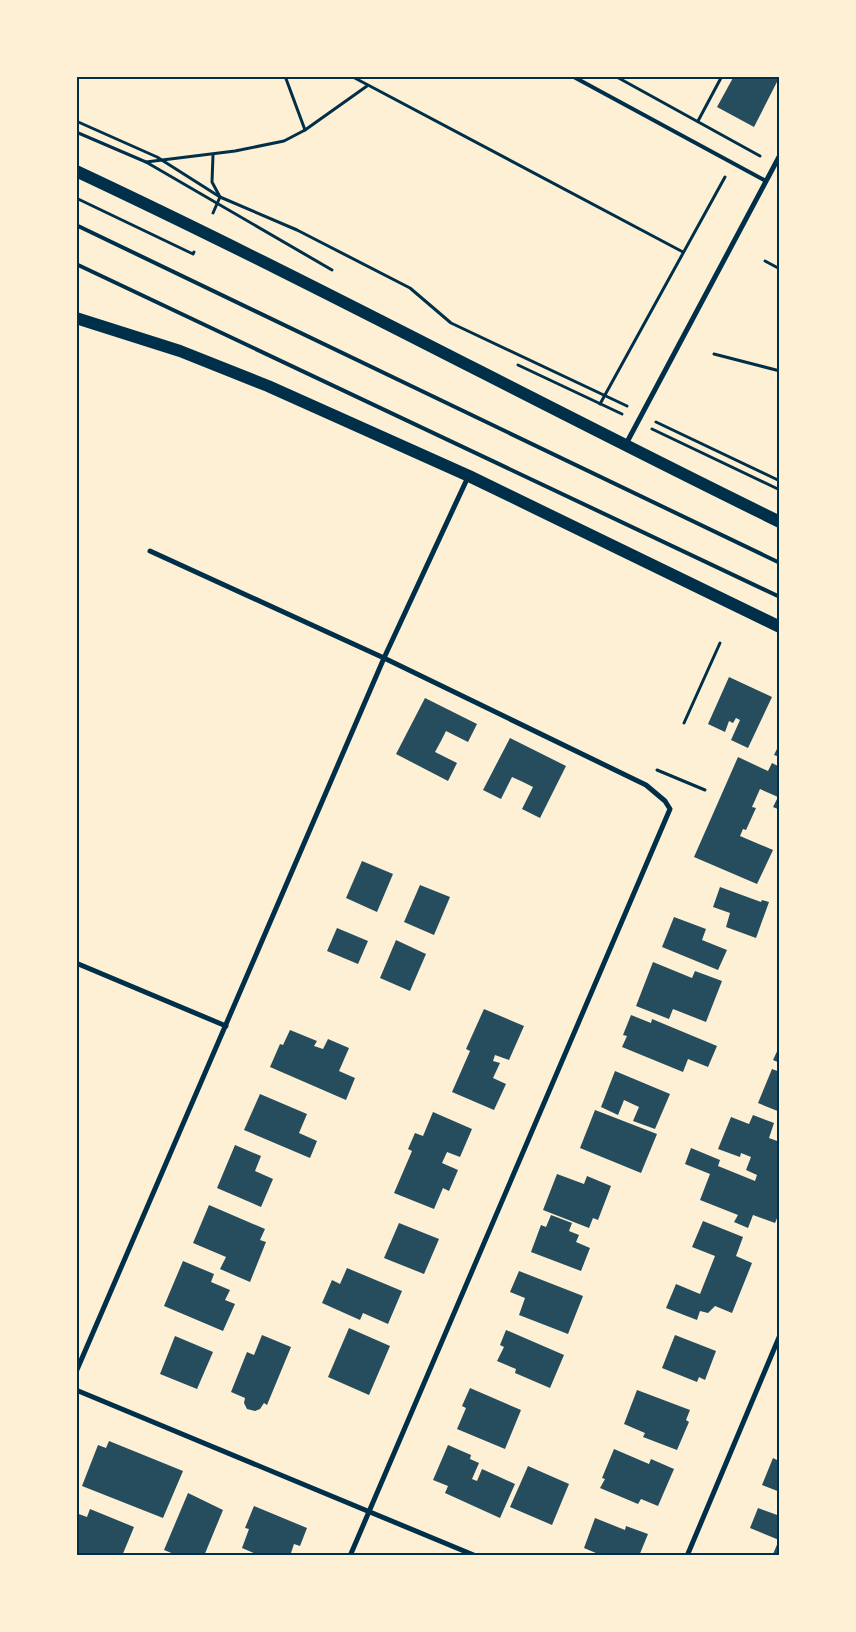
<svg xmlns="http://www.w3.org/2000/svg" width="856" height="1632" viewBox="0 0 856 1632" font-family="Signika,sans-serif">
  <rect width="100%" height="100%" fill="#fdf0d5"/>
  <g fill="#264d5e">
    <path d="M 734,76 L 780,76 L 754,127 L 717,107 Z"/>
    <path d="M 729,677 L 772,697 L 748,748 L 731,740 L 740,720 L 736,718 L 733,723 L 729,721 L 725,732 L 708,724 Z"/>
    <path d="M 425,698 L 477,724 L 468,742 L 446,731 L 441,741 L 435,752 L 457,763 L 448,781 L 396,754 Z"/>
    <path d="M 510,738 L 566,766 L 540,818 L 522,809 L 533,787 L 523,782 L 512,777 L 501,799 L 483,790 Z"/>
    <path d="M 780,743 L 780,757 L 774,755 Z"/>
    <path d="M 738,757 L 768,771 L 772,763 L 780,767 L 780,810 L 773,807 L 778,797 L 760,789 L 752,807 L 756,808 L 746,830 L 743,829 L 740,836 L 773,850 L 757,884 L 694,857 Z"/>
    <path d="M 362,861 L 393,874 L 377,912 L 346,898 Z"/>
    <path d="M 420,885 L 450,897 L 434,935 L 404,922 Z"/>
    <path d="M 720,887 L 761,902 L 762,900 L 769,902 L 756,938 L 726,927 L 730,913 L 713,907 Z"/>
    <path d="M 674,917 L 706,929 L 702,940 L 727,950 L 718,970 L 662,947 Z"/>
    <path d="M 337,928 L 368,941 L 358,964 L 327,951 Z"/>
    <path d="M 396,940 L 426,954 L 410,991 L 380,978 Z"/>
    <path d="M 653,962 L 692,978 L 695,971 L 722,981 L 706,1022 L 673,1009 L 669,1019 L 636,1006 Z"/>
    <path d="M 484,1009 L 524,1026 L 509,1060 L 495,1055 L 493,1061 L 500,1063 L 493,1078 L 506,1084 L 494,1110 L 452,1092 L 470,1051 L 466,1049 Z"/>
    <path d="M 631,1015 L 651,1023 L 652,1019 L 717,1046 L 708,1067 L 688,1059 L 683,1072 L 622,1047 L 627,1036 L 623,1035 Z"/>
    <path d="M 290,1030 L 317,1041 L 314,1046 L 323,1049 L 328,1039 L 349,1048 L 339,1071 L 355,1078 L 346,1100 L 270,1067 L 280,1044 L 283,1045 Z"/>
    <path d="M 780,1045 L 780,1063 L 773,1060 Z"/>
    <path d="M 772,1069 L 780,1072 L 780,1112 L 758,1103 Z"/>
    <path d="M 615,1071 L 670,1094 L 655,1129 L 633,1121 L 639,1107 L 624,1100 L 618,1115 L 601,1107 Z"/>
    <path d="M 260,1094 L 307,1114 L 299,1133 L 317,1141 L 310,1158 L 244,1130 Z"/>
    <path d="M 595,1110 L 657,1134 L 641,1173 L 580,1148 Z"/>
    <path d="M 433,1112 L 472,1129 L 460,1157 L 447,1152 L 442,1163 L 458,1170 L 449,1191 L 443,1188 L 434,1209 L 394,1193 L 412,1151 L 408,1149 L 415,1133 L 423,1136 Z"/>
    <path d="M 753,1115 L 774,1123 L 769,1138 L 780,1142 L 780,1211 L 775,1223 L 753,1215 L 748,1228 L 734,1222 L 738,1215 L 700,1200 L 710,1174 L 685,1164 L 691,1148 L 720,1160 L 718,1166 L 755,1181 L 757,1175 L 746,1170 L 751,1157 L 741,1153 L 740,1157 L 718,1149 L 731,1117 L 749,1124 Z"/>
    <path d="M 235,1145 L 261,1156 L 255,1171 L 273,1179 L 261,1207 L 217,1188 Z"/>
    <path d="M 557,1174 L 584,1184 L 587,1176 L 611,1186 L 598,1220 L 593,1218 L 589,1228 L 543,1210 Z"/>
    <path d="M 209,1205 L 265,1229 L 260,1240 L 266,1242 L 250,1282 L 220,1269 L 226,1257 L 193,1243 Z"/>
    <path d="M 551,1215 L 572,1223 L 569,1231 L 579,1235 L 576,1242 L 590,1248 L 581,1271 L 531,1252 L 541,1225 L 546,1227 Z"/>
    <path d="M 703,1221 L 743,1237 L 736,1256 L 752,1263 L 732,1313 L 715,1306 L 708,1313 L 700,1311 L 697,1320 L 666,1308 L 676,1284 L 700,1294 L 715,1256 L 692,1247 Z"/>
    <path d="M 399,1223 L 439,1239 L 424,1274 L 384,1258 Z"/>
    <path d="M 183,1261 L 214,1274 L 211,1282 L 230,1290 L 225,1300 L 235,1304 L 223,1331 L 164,1306 Z"/>
    <path d="M 347,1268 L 402,1291 L 388,1324 L 363,1313 L 360,1320 L 322,1303 L 332,1280 L 340,1284 Z"/>
    <path d="M 519,1271 L 583,1296 L 568,1334 L 519,1315 L 525,1298 L 510,1292 Z"/>
    <path d="M 349,1328 L 390,1346 L 369,1395 L 328,1377 Z"/>
    <path d="M 506,1330 L 564,1355 L 550,1388 L 515,1373 L 516,1369 L 497,1361 L 504,1347 L 500,1345 Z"/>
    <path d="M 262,1335 L 291,1347 L 267,1405 L 264,1403 L 260,1409 L 255,1411 L 247,1409 L 244,1403 L 245,1398 L 231,1392 L 247,1352 L 254,1355 Z"/>
    <path d="M 675,1335 L 716,1351 L 705,1380 L 699,1377 L 697,1382 L 662,1368 Z"/>
    <path d="M 175,1336 L 213,1352 L 197,1389 L 160,1374 Z"/>
    <path d="M 470,1388 L 521,1410 L 505,1449 L 457,1429 L 466,1408 L 462,1406 Z"/>
    <path d="M 637,1390 L 690,1410 L 686,1420 L 689,1422 L 677,1450 L 643,1437 L 645,1433 L 624,1424 Z"/>
    <path d="M 109,1441 L 183,1471 L 163,1518 L 82,1486 L 98,1445 L 106,1448 Z"/>
    <path d="M 448,1445 L 471,1455 L 470,1459 L 479,1463 L 472,1479 L 477,1481 L 482,1469 L 515,1484 L 500,1518 L 445,1493 L 448,1486 L 433,1480 Z"/>
    <path d="M 614,1449 L 649,1464 L 651,1459 L 674,1469 L 658,1506 L 641,1499 L 638,1504 L 600,1488 L 605,1479 L 602,1478 Z"/>
    <path d="M 780,1453 L 780,1492 L 762,1485 L 773,1458 L 777,1460 Z"/>
    <path d="M 528,1466 L 569,1484 L 552,1525 L 510,1507 Z"/>
    <path d="M 188,1493 L 223,1510 L 204,1556 L 179,1556 L 164,1550 Z"/>
    <path d="M 254,1506 L 307,1528 L 300,1546 L 294,1544 L 290,1556 L 261,1556 L 242,1548 L 249,1529 L 245,1528 Z"/>
    <path d="M 758,1508 L 780,1516 L 780,1556 L 773,1554 L 779,1540 L 750,1528 Z"/>
    <path d="M 90,1509 L 134,1527 L 122,1556 L 76,1556 L 76,1513 L 87,1517 Z"/>
    <path d="M 595,1518 L 625,1530 L 626,1526 L 648,1534 L 639,1556 L 603,1556 L 584,1548 Z"/>
  </g>
  <g fill="none" stroke-linecap="round" stroke-linejoin="round">
    <g stroke="#003049" stroke-width="3">
      <path d="M 285,76 L 305,130"/>
      <path d="M 351,76 L 683,252"/>
      <path d="M 615,76 L 760,156"/>
      <path d="M 76,121 L 157,157 L 220,197 L 297,230 L 410,288 L 451,323 L 627,406"/>
      <path d="M 698,121 L 722,76"/>
      <path d="M 76,132 L 146,162 L 235,151 L 284,141 L 305,130 L 367,86"/>
      <path d="M 146,162 L 332,270"/>
      <path d="M 76,198 L 193,254 L 194,252"/>
      <path d="M 213,213 L 220,197 L 212,182 L 213,155"/>
      <path d="M 765,261 L 780,269"/>
      <path d="M 714,354 L 780,371"/>
      <path d="M 518,365 L 622,414"/>
      <path d="M 600,404 L 725,177"/>
      <path d="M 656,422 L 780,481"/>
      <path d="M 652,429 L 780,490"/>
      <path d="M 684,723 L 720,643"/>
      <path d="M 657,770 L 705,790"/>
    </g>
    <g stroke="#003049" stroke-width="4">
      <path d="M 572,76 L 766,181"/>
      <path d="M 76,225 L 780,563"/>
      <path d="M 76,264 L 780,597"/>
    </g>
    <g stroke="#003049" stroke-width="5">
      <path d="M 626,444 L 780,155"/>
      <path d="M 150,551 L 384,658 L 646,785 L 665,801 L 670,809 L 350,1556"/>
      <path d="M 76,963 L 226,1026"/>
      <path d="M 76,1372 L 384,658 L 468,477"/>
      <path d="M 76,1390 L 476,1556"/>
      <path d="M 687,1556 L 780,1335"/>
    </g>
    <g stroke="#003049" stroke-width="12">
      <path d="M 76,171 C 313,282 544,407 780,522"/>
      <path d="M 76,318 L 180,351 L 268,386 L 469,476 L 780,627"/>
    </g>
  </g>
  <rect width="856" height="1632" fill="none" stroke="#fdf0d5" stroke-width="155"/>
  <rect x="78" y="78" width="700" height="1476" fill="none" stroke="#003049" stroke-width="2"/>
</svg>
